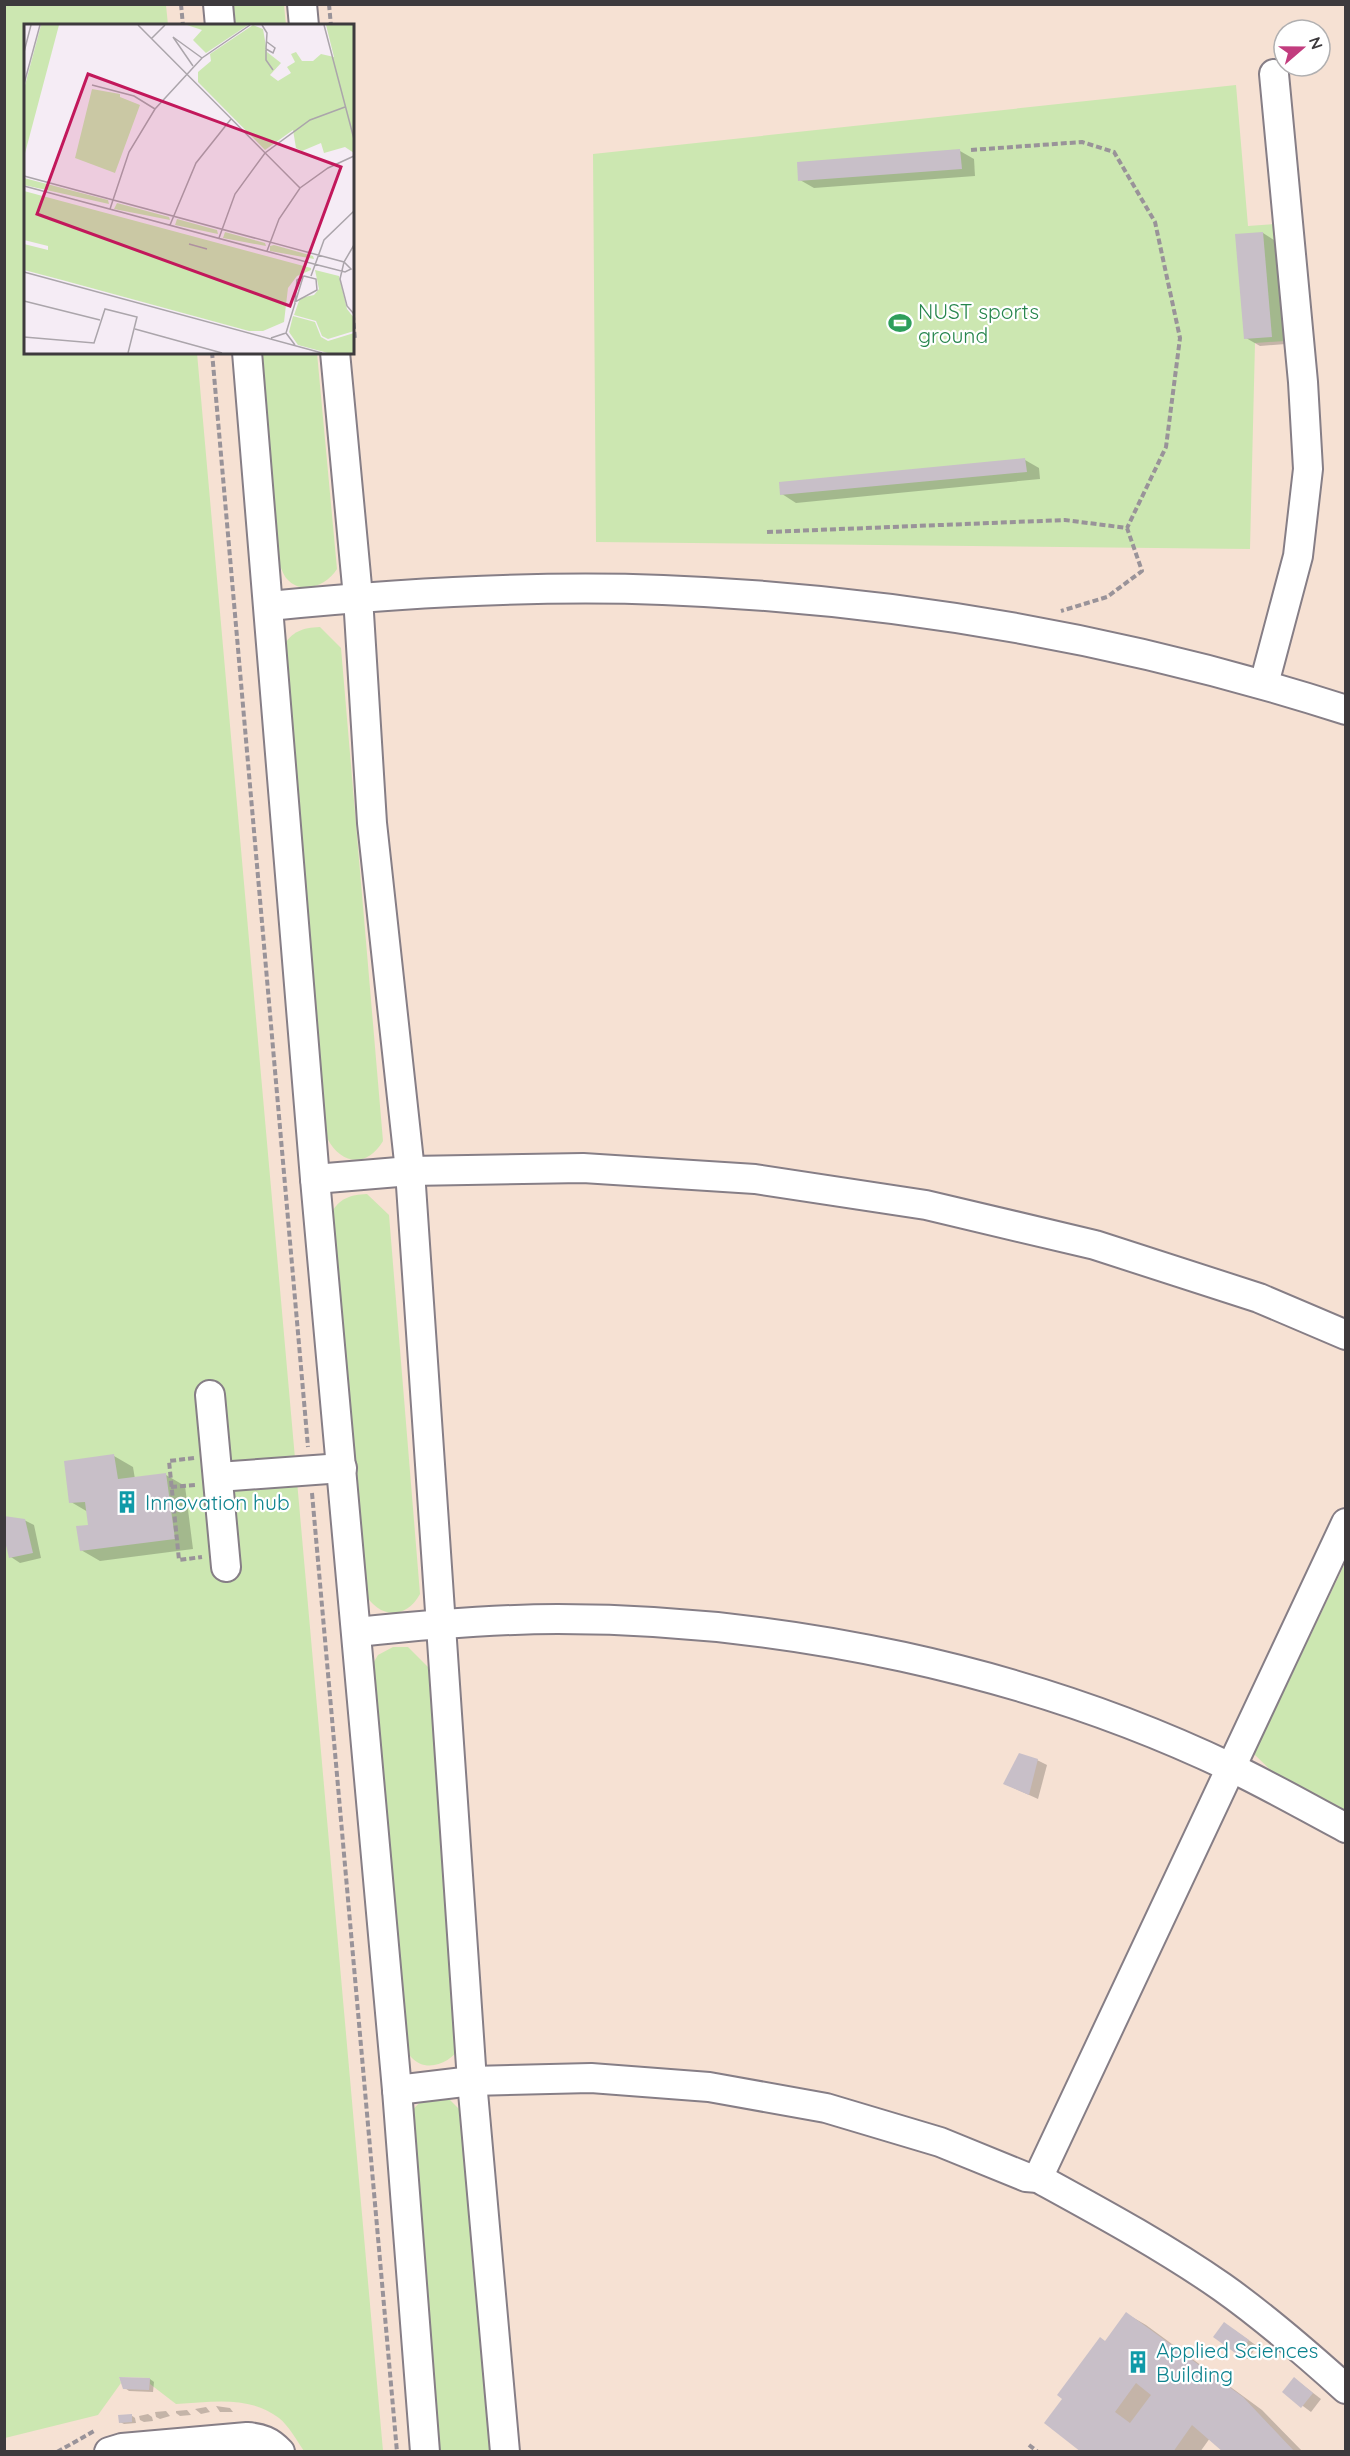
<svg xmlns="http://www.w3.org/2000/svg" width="1350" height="2456" viewBox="0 0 1350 2456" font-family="Quicksand,sans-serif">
  <rect width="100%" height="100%" fill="#f5ecf5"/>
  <path fill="#f6e1d3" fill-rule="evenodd" d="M 5,5 L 1345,5 L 1345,2451 L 5,2451 ZM 26,26 L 352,26 L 352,352 L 26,352 ZM 1284,30 L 1320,30 L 1320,66 L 1284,66 Z"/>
  <g fill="#cce7b1">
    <path d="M 4,5 L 166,5 L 168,25 L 26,26 L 26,352 L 197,353 L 383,2451 L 304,2451 C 297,2441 289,2426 279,2418 C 249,2395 212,2402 176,2404 L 150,2384 L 150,2378 L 119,2377 L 121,2383 L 98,2415 L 5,2438 Z"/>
    <path d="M 228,5 L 284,5 L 286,25 L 230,25 Z"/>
    <path d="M 1236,85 L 1248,226 L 1274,224 L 1285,341 L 1255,343 L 1250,549 L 596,542 L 593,154 Z"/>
    <path d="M 260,353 L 317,353 L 337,569 C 327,585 302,596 287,579 C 284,576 282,570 280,566 Z"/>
    <path d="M 320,627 L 341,648 L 383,1141 C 367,1168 341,1165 327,1138 L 283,647 C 292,631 302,628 320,627 Z"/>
    <path d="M 367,1194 L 389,1215 L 420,1594 C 405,1621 378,1618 364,1592 L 331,1214 C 339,1198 350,1195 367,1194 Z"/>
    <path d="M 1345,1563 L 1345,1818 L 1288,1787 L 1254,1754 Z"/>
    <path d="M 393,1647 L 408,1647 L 429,1668 L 461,2046 C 451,2063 426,2074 411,2057 C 408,2054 406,2048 404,2044 L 371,1667 L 378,1655 Z"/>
    <path d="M 446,2096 L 467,2117 L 495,2451 L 438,2451 L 409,2116 C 418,2100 428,2097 446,2096 Z"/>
  </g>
  <g fill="#0003">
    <path d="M 960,151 L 974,159 L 975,176 L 814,188 L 800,180 Z"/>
    <path d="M 1263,233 L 1277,242 L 1286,344 L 1260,346 L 1246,338 Z"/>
    <path d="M 1025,460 L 1039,468 L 1040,479 L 796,503 L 782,494 Z"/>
    <path d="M 114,1456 L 133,1467 L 135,1479 L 166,1475 L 185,1486 L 193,1549 L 100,1561 L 81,1550 L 90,1526 L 88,1512 L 71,1502 Z"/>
    <path d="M 24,1520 L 34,1525 L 41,1558 L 20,1563 L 11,1557 Z"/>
    <path d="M 1037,1760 L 1047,1765 L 1038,1799 L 1005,1784 Z"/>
    <path d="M 1127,2314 L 1146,2325 L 1262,2410 L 1303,2452 L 1225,2452 L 1210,2438 L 1200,2452 L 1083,2452 L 1106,2342 Z"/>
    <path d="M 1233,2329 L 1257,2346 L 1248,2359 L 1239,2354 Z"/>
    <path d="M 150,2379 L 154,2382 L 153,2392 L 129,2391 L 125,2388 Z"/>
    <path d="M 1295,2379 L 1321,2399 L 1311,2412 L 1284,2392 Z"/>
    <path d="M 216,2406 L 230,2408 L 233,2412 L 220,2412 Z"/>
    <path d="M 206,2407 L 210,2412 L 201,2414 L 195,2409 Z"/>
    <path d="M 187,2410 L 191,2415 L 180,2416 L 176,2413 L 176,2411 Z"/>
    <path d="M 166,2411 L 170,2416 L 160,2419 L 156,2417 L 155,2412 Z"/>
    <path d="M 148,2414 L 152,2417 L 153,2421 L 144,2422 L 140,2420 L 139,2416 Z"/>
    <path d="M 131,2415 L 135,2418 L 136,2423 L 124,2424 L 120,2422 Z"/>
  </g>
  <g fill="#c8bfc8" fill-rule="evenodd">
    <path d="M 960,149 L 962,169 L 798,181 L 797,162 Z"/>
    <path d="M 1263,232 L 1272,337 L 1244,339 L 1235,234 Z"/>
    <path d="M 1025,458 L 1027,472 L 780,495 L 779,482 Z"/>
    <path d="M 114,1454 L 118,1479 L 166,1473 L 175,1539 L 80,1551 L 76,1526 L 88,1525 L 85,1502 L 69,1503 L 64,1461 Z"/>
    <path d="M 4,1516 L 25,1519 L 33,1553 L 9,1558 L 4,1537 Z"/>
    <path d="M 1019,1753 L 1038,1759 L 1029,1795 L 1003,1784 Z"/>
    <path d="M 1126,2312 L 1243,2397 L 1295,2452 L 1223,2452 L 1192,2425 L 1173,2452 L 1081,2452 L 1044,2423 L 1062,2399 L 1057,2395 L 1100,2337 L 1105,2341 ZM 1136,2383 L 1151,2395 L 1130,2423 L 1115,2412 Z"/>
    <path d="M 1224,2322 L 1249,2340 L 1238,2355 L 1213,2337 Z"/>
    <path d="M 119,2377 L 150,2378 L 149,2390 L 123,2389 Z"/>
    <path d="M 1294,2377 L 1313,2393 L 1301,2408 L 1282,2392 Z"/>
    <path d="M 132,2414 L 132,2422 L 119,2423 L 118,2415 Z"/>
  </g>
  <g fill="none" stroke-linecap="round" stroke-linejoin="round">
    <g stroke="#867e86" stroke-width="32">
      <g id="minor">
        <path d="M 218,4 L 220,26"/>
        <path d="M 302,4 L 304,26"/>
        <path d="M 247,352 L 315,1179 L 397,2090 L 425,2452"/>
        <path d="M 335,352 L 358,597 L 372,823 L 410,1171 L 472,2081 L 505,2452"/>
        <path d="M 269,606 C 400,593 531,585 663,590 C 894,599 1125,639 1346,710"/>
        <path d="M 1264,684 L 1298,556 L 1308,469 L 1303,382 L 1274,74"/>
        <path d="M 315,1179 L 410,1171 L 583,1168 L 755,1179 L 926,1205 L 1095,1245 L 1259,1298 L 1346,1335"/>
        <path d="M 210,1395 L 226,1567"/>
        <path d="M 218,1477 L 342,1468"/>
        <path d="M 357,1632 C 424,1625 490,1619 558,1619 C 783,1619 1028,1670 1232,1768 C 1270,1786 1308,1808 1346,1828"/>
        <path d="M 397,2090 L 472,2081 L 591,2078 L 709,2087 L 826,2108 L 940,2142 L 1026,2177 L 1038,2178 C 1100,2212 1163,2246 1222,2287 C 1266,2318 1306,2353 1346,2389"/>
        <path d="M 1038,2178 L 1346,1523"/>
        <path d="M 109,2452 L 122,2448 L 247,2437 C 261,2438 270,2441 280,2452"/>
      </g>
    </g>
    <g stroke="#999399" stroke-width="4" stroke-dasharray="6 3" stroke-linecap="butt">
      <path d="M 181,4 L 183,26"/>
      <path d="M 329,4 L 331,26"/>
      <path d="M 971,150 L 1082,142 L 1114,152 L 1155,222 L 1180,338 L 1166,447 L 1127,528"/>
      <path d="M 352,305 L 355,340"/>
      <path d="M 212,352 L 308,1447"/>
      <path d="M 767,532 L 1065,520 L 1127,528 L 1142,571 L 1107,597 L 1061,611"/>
      <path d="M 194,1458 L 169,1461 L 179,1560 L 202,1557"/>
      <path d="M 171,1487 L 196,1485"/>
      <path d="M 312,1493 L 397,2452"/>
      <path d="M 1029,2445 L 1038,2452"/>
      <path d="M 57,2452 L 96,2430"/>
    </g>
    <use href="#minor" stroke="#fff" stroke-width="28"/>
  </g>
  <defs>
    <g id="stadium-bare" transform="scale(1.8)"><path d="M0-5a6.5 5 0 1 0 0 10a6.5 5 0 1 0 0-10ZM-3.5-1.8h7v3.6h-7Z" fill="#2e9e5b" stroke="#fff" stroke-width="2.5" paint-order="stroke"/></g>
    <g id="building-bare" transform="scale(1.8)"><path d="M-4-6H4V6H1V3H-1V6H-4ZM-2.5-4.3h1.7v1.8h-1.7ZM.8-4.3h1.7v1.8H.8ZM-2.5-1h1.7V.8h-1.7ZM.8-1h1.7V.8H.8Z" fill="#0f9aa8" stroke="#fff" stroke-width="2.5" paint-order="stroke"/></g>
  </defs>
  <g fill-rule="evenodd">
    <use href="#stadium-bare" x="900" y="323"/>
    <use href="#building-bare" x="127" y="1502"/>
    <use href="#building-bare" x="1138" y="2362"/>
  </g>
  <g text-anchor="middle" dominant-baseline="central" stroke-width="4.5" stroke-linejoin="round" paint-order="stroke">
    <g font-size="21" fill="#27864d" stroke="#fff" text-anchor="start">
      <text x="918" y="311">NUST sports<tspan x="918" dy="24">ground</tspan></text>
    </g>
    <g font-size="21" fill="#0d838f" stroke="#fff" text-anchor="start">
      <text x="145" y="1502">Innovation hub</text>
      <text x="1156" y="2350">Applied Sciences<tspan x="1156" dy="24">Building</tspan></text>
    </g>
  </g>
  <g transform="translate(24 24)">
    <rect width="330" height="330" fill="#f5ecf5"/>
    <path d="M 17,1 L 35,1 L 0,133 L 0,65 ZM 163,1 L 224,1 L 182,29 L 169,16 L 178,6 ZM 229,1 L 239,5 L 243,28 L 257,39 L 246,51 L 254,57 L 267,49 L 263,43 L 271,38 L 267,30 L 272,28 L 278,37 L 289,37 L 297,30 L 310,33 L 302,1 L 330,1 L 330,129 L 321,123 L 300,129 L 297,119 L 278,127 L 272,124 L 269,106 L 241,126 L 174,58 L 174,48 L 187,37 L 186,30 ZM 68,65 L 96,70 L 96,73 L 116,81 L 91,149 L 51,134 ZM 0,154 L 84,176 L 85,180 L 0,161 ZM 0,167 L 287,244 L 287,246 L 273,252 L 264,264 L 260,298 L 239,307 L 225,307 L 38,256 L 0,246 L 0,220 L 24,226 L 24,222 L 0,216 ZM 93,179 L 145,193 L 146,196 L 90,185 ZM 153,195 L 193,206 L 194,210 L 151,201 ZM 201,208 L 241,219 L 242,222 L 199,214 ZM 250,221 L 289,232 L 290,235 L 246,227 L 246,222 ZM 291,246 L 315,252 L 323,285 L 330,294 L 330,307 L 304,315 L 298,312 L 292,297 L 270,291 L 276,274 L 290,271 L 295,265 ZM 269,292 L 291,298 L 297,313 L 304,317 L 330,309 L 330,329 L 304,329 L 274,321 L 265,308 Z" fill="#cce7b1"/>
    <path fill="none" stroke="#aba5ab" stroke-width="1.5" d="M 114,1 L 276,164M 238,1 L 243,9 L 242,25 L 249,29 L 251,24 L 243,18M 300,1 L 330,115M 127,15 L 141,1M 242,26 L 242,36 L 249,46M 0,28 L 7,1M 169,42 L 149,13 L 178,34M 0,60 L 16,1M 68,61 L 110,72 L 131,85M 0,152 L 320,238 L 327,245 L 321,248 L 290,240 L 0,162M 86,185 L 105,128 L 131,85 L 178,34 L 226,1M 146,201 L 172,139 L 207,95M 195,214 L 211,170 L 241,129 L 286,96 L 321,83M 165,220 L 183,225M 330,221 L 320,238 L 316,255 L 323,282 L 330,290M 243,227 L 255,195 L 276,164 L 304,144 L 330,132M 0,248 L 298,329M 280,252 L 292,255 L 293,266 L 271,278 L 273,256 ZM 287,252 L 300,216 L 330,187M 0,277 L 76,296M 111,305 L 198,329M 262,309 L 279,253M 0,313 L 70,319 L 81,285 L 113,293 L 104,329M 247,314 L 262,309 L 271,321"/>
    <path fill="#c2185b" fill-opacity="0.15" stroke="#c2185b" stroke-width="3" d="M 64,50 L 317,143 L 266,282 L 13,190 Z"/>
    <rect width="330" height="330" fill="none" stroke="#3d3a3d" stroke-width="3"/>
  </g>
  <rect width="1350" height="2456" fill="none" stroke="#3d3a3d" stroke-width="12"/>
  <g transform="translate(1302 48) rotate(70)"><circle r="28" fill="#ffffff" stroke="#b1b0b1" stroke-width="1.5"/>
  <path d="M0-4.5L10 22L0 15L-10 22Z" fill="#c23c7e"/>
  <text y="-9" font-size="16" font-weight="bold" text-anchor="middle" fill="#3d3a3d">N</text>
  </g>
</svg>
